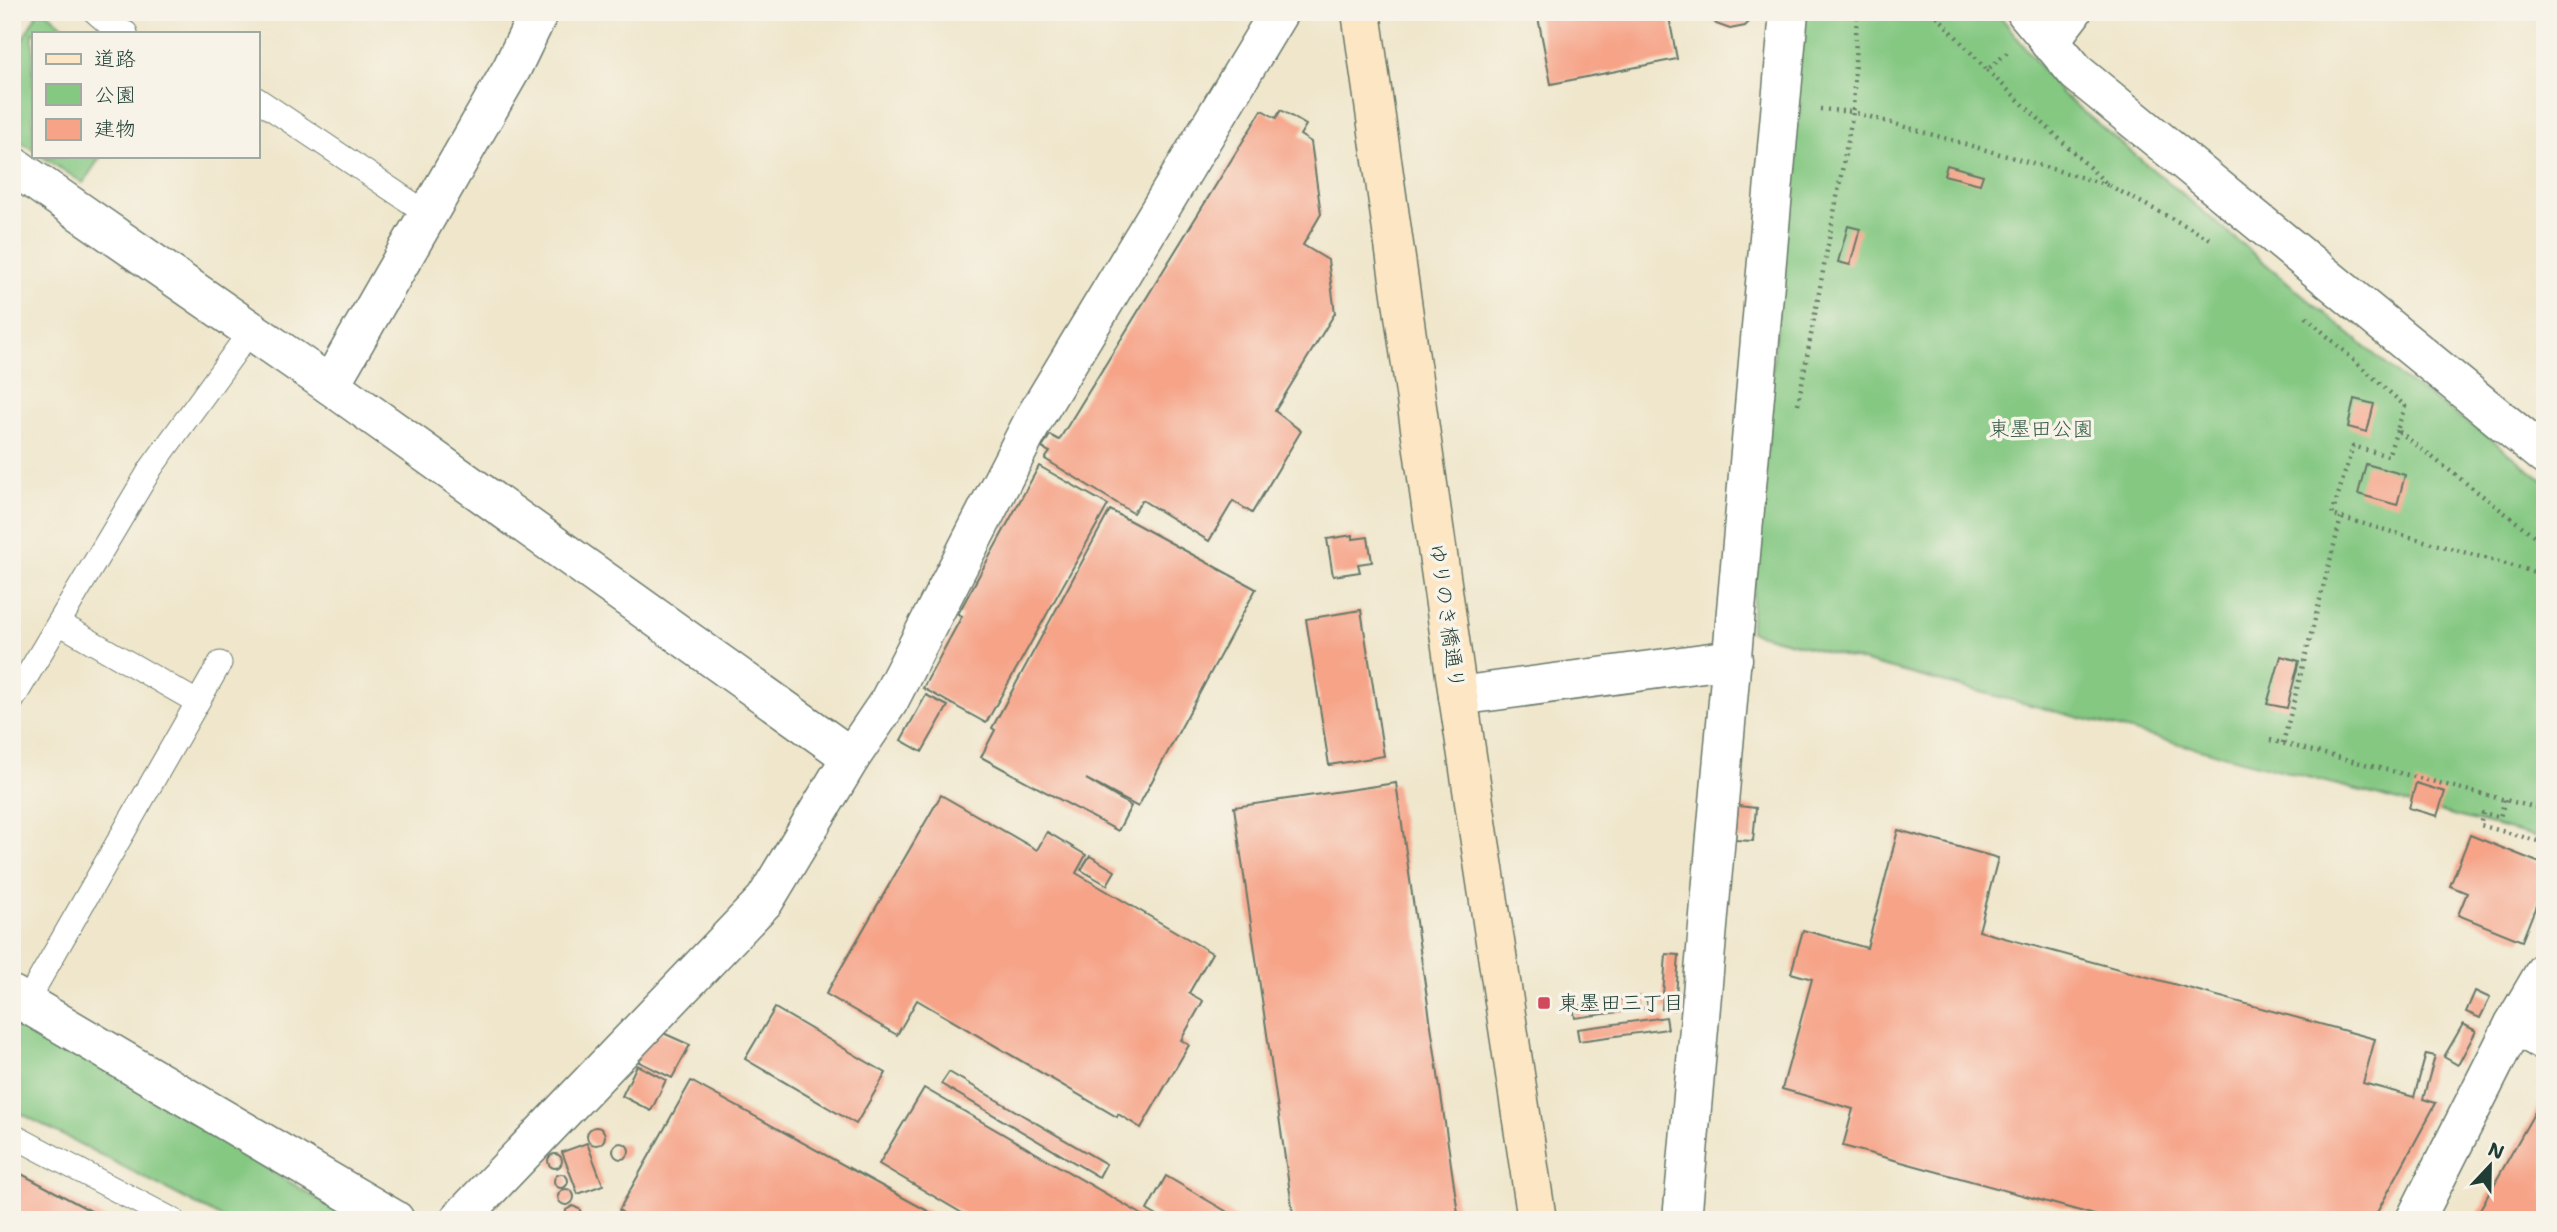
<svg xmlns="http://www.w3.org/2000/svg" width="2557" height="1232" viewBox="0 0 2557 1232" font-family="'Shantell Sans','Klee One',sans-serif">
  <rect width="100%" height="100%" fill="#f7f3e8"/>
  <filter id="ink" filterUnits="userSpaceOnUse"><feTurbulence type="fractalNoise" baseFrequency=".0143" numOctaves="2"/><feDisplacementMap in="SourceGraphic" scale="14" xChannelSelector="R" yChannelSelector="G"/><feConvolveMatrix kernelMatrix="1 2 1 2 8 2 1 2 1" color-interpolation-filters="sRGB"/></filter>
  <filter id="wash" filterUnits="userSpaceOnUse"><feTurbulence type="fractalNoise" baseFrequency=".00686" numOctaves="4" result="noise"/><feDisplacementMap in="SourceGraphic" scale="28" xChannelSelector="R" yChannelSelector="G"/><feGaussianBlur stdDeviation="1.57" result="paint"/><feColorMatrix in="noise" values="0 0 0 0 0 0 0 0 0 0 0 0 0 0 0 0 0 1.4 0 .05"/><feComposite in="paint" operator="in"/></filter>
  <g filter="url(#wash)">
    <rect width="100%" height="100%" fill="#efe6cb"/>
    <g fill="#84c882" stroke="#52825b" stroke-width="2">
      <path d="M 38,12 L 47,12 L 71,33 L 33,33 L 33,150 L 12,136 L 12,58 Z"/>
      <path d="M 1803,12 L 1997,12 L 2061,93 L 2406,381 L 2489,437 L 2545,482 L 2545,839 L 1750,632 Z"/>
      <path d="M 41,156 L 101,156 L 83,183 Z"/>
      <path d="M 12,1016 L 114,1075 L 352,1220 L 226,1220 L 12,1109 Z"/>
    </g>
    <g id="blocks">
      <g fill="#f6a387">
        <path d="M 1537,12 L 1668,12 L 1677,59 L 1551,84 Z"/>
        <path d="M 1708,12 L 1753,12 L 1750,21 L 1745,26 L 1730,29 L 1716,24 Z"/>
        <path d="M 1262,110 L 1276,118 L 1281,110 L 1306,125 L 1300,135 L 1311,142 L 1321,214 L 1303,245 L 1328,260 L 1335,313 L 1275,411 L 1301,431 L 1252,513 L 1233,501 L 1209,541 L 1142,500 L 1133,513 L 1045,459 L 1050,452 L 1042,448 L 1050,435 L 1059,440 Z"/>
        <path d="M 1947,165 L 1983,175 L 1980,184 L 1944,175 Z"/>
        <path d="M 1848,226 L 1860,229 L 1850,265 L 1838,262 Z"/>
        <path d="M 2354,399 L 2374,404 L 2367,432 L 2348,427 Z"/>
        <path d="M 2366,464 L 2405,475 L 2397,505 L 2358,494 Z"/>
        <path d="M 1039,466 L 1108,505 L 986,723 L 923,688 L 962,616 L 958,614 Z"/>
        <path d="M 1110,510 L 1256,589 L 1138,807 L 1086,779 L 1131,806 L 1118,831 L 981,757 L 995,730 L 992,728 Z"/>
        <path d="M 1353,535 L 1353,539 L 1368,537 L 1372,562 L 1358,564 L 1360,572 L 1333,576 L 1327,539 Z"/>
        <path d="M 1361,610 L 1384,756 L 1329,765 L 1306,619 Z"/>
        <path d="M 2281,656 L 2299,661 L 2287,708 L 2267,704 Z"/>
        <path d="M 926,695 L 948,706 L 922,752 L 901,740 Z"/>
        <path d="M 1396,783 L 1459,1220 L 1294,1220 L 1234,807 Z"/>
        <path d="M 2416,783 L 2445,792 L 2437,816 L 2409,808 Z"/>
        <path d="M 941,795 L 1037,850 L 1047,832 L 1086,855 L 1076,873 L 1212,953 L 1189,993 L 1203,1001 L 1181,1040 L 1189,1045 L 1141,1128 L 1118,1114 L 1117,1117 L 917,1000 L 897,1035 L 826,994 Z"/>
        <path d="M 1738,806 L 1756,808 L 1753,841 L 1735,840 Z"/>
        <path d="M 1898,830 L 1998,858 L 1979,931 L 2375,1039 L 2363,1083 L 2414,1097 L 2426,1054 L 2435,1056 L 2423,1099 L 2436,1103 L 2373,1220 L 2113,1220 L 1843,1146 L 1853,1109 L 1782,1089 L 1812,979 L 1791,973 L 1803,930 L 1867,948 Z"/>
        <path d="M 2470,835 L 2545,865 L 2545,883 L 2522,941 L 2458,915 L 2467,893 L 2450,886 Z"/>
        <path d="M 1090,856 L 1115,871 L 1107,885 L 1081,870 Z"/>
        <path d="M 1666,954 L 1679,955 L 1675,1010 L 1662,1009 Z"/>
        <path d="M 2475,991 L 2490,998 L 2480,1018 L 2466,1012 Z"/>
        <path d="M 1646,996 L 1648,1008 L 1575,1018 L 1573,1006 Z"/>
        <path d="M 775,1008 L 886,1073 L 856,1124 L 745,1059 Z"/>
        <path d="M 1666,1017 L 1668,1029 L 1579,1041 L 1577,1029 Z"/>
        <path d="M 2463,1024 L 2476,1031 L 2458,1065 L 2444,1057 Z"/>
        <path d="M 661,1032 L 690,1045 L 672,1078 L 633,1059 Z"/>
        <path d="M 637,1065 L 666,1080 L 651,1111 L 622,1096 Z"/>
        <path d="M 949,1072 L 1106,1164 L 1099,1177 L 941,1084 Z"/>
        <path d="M 691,1081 L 705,1089 L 944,1220 L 633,1220 L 619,1210 Z"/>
        <path d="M 924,1088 L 1151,1220 L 974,1220 L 879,1164 Z"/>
        <path d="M 2545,1094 L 2545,1220 L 2474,1220 Z"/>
        <circle cx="596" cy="1136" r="9"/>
        <path d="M 587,1143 L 603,1185 L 578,1194 L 562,1152 Z"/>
        <circle cx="621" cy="1151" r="8"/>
        <circle cx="555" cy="1161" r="7"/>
        <path d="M 12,1169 L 108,1220 L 12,1220 Z"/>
        <circle cx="561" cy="1181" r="7"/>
        <path d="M 1166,1176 L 1241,1220 L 1164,1220 L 1147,1210 Z"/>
        <circle cx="566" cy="1197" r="8"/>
        <path d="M 573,1206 L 581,1210 L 581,1220 L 565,1219 L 566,1210 Z"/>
      </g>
    </g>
  </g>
  <g filter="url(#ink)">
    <use href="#blocks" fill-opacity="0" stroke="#687869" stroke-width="2"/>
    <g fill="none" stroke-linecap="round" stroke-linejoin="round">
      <g stroke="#687869" stroke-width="25">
        <g id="lane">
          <path d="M 95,12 L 113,28 L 126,33"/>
          <path d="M 257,99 L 428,214"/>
          <path d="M 59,623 L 197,702"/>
          <path d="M 12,701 L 151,468 L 251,330"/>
          <path d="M 26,1003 L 220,663"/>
          <path d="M 12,1135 L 173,1220"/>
        </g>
      </g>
      <g stroke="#687869" stroke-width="41">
        <g id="street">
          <path d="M 2026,12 L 2077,73 L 2545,456"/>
          <path d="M 2049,42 L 2072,12"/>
          <path d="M 12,165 L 330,385 L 851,757"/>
          <path d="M 330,385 L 512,68 L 539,12"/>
          <path d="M 1458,696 L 1733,659"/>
          <path d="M 12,995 L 395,1220"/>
          <path d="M 2514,1024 L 2545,1042"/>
          <path d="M 459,1220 L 765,900 L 851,757 L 889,701 L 1035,417 L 1279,12"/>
          <path d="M 1682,1220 L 1789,12"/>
          <path d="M 2415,1220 L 2514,1024 L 2545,971"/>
        </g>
      </g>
      <g stroke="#687869" stroke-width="41">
        <path id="secondary" d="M 1361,12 L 1458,696 L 1537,1220"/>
      </g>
      <g stroke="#687869" stroke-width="4.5" stroke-dasharray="2 5" stroke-linecap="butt">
        <path d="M 1933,12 L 1937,16 L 1942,12"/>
        <path d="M 1937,16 L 1987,70 L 2008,52"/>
        <path d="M 1987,70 L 2108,185 L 2213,240"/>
        <path d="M 1820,109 L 1853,112 L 1857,12"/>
        <path d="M 2306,317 L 2405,406 L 2397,430 L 2545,544"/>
        <path d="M 1798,404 L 1853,112 L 2108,185"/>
        <path d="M 2397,430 L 2388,456 L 2353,446 L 2332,515 L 2545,575"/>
        <path d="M 2270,740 L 2545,810"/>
        <path d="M 2283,743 L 2341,518"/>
        <path d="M 2505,800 L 2500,817 L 2483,813 L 2480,825 L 2545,843"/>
      </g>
      <use href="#lane" stroke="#fff" stroke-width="23"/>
      <use href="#street" stroke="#fff" stroke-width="38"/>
      <use href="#secondary" stroke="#fce6c4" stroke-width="38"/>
    </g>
  </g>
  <rect fill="#d1495b" stroke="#f7f3e8" stroke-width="2.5" x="1537" y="996" width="14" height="14" rx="3.5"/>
  <g text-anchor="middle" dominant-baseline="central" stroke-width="7" stroke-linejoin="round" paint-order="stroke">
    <g font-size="21" fill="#335944" stroke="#f7f3e8">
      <text x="2041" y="429">東墨田公園</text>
    </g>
    <g font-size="21" fill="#1f3d34" stroke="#f7f3e8">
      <text transform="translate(1447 616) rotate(82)">ゆりのき橋通り</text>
    </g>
    <g font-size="21" fill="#1f3d34" stroke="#f7f3e8" text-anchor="start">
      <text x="1558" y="1003">東墨田三丁目</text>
    </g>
  </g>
  <rect width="2557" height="1232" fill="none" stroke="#f7f3e8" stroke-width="42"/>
  <rect x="32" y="32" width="228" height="126" fill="#f7f3e8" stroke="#a1aaa0" stroke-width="2"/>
  <rect x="46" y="54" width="35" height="10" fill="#fce6c4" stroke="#a1aaa0" stroke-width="2"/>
  <text x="94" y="66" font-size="21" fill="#1f3d34">道路</text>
  <rect x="46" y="84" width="35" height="21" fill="#84c882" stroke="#a1aaa0" stroke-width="2"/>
  <text x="94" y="102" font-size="21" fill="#1f3d34">公園</text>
  <rect x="46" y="119" width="35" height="21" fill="#f6a387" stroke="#a1aaa0" stroke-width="2"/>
  <text x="94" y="136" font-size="21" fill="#1f3d34">建物</text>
  <g transform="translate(2490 1166) rotate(22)" stroke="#f7f3e8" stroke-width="5" paint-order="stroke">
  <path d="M0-5L12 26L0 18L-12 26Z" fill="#1f3d34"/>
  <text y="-10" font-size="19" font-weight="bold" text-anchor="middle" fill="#1f3d34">N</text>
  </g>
</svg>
